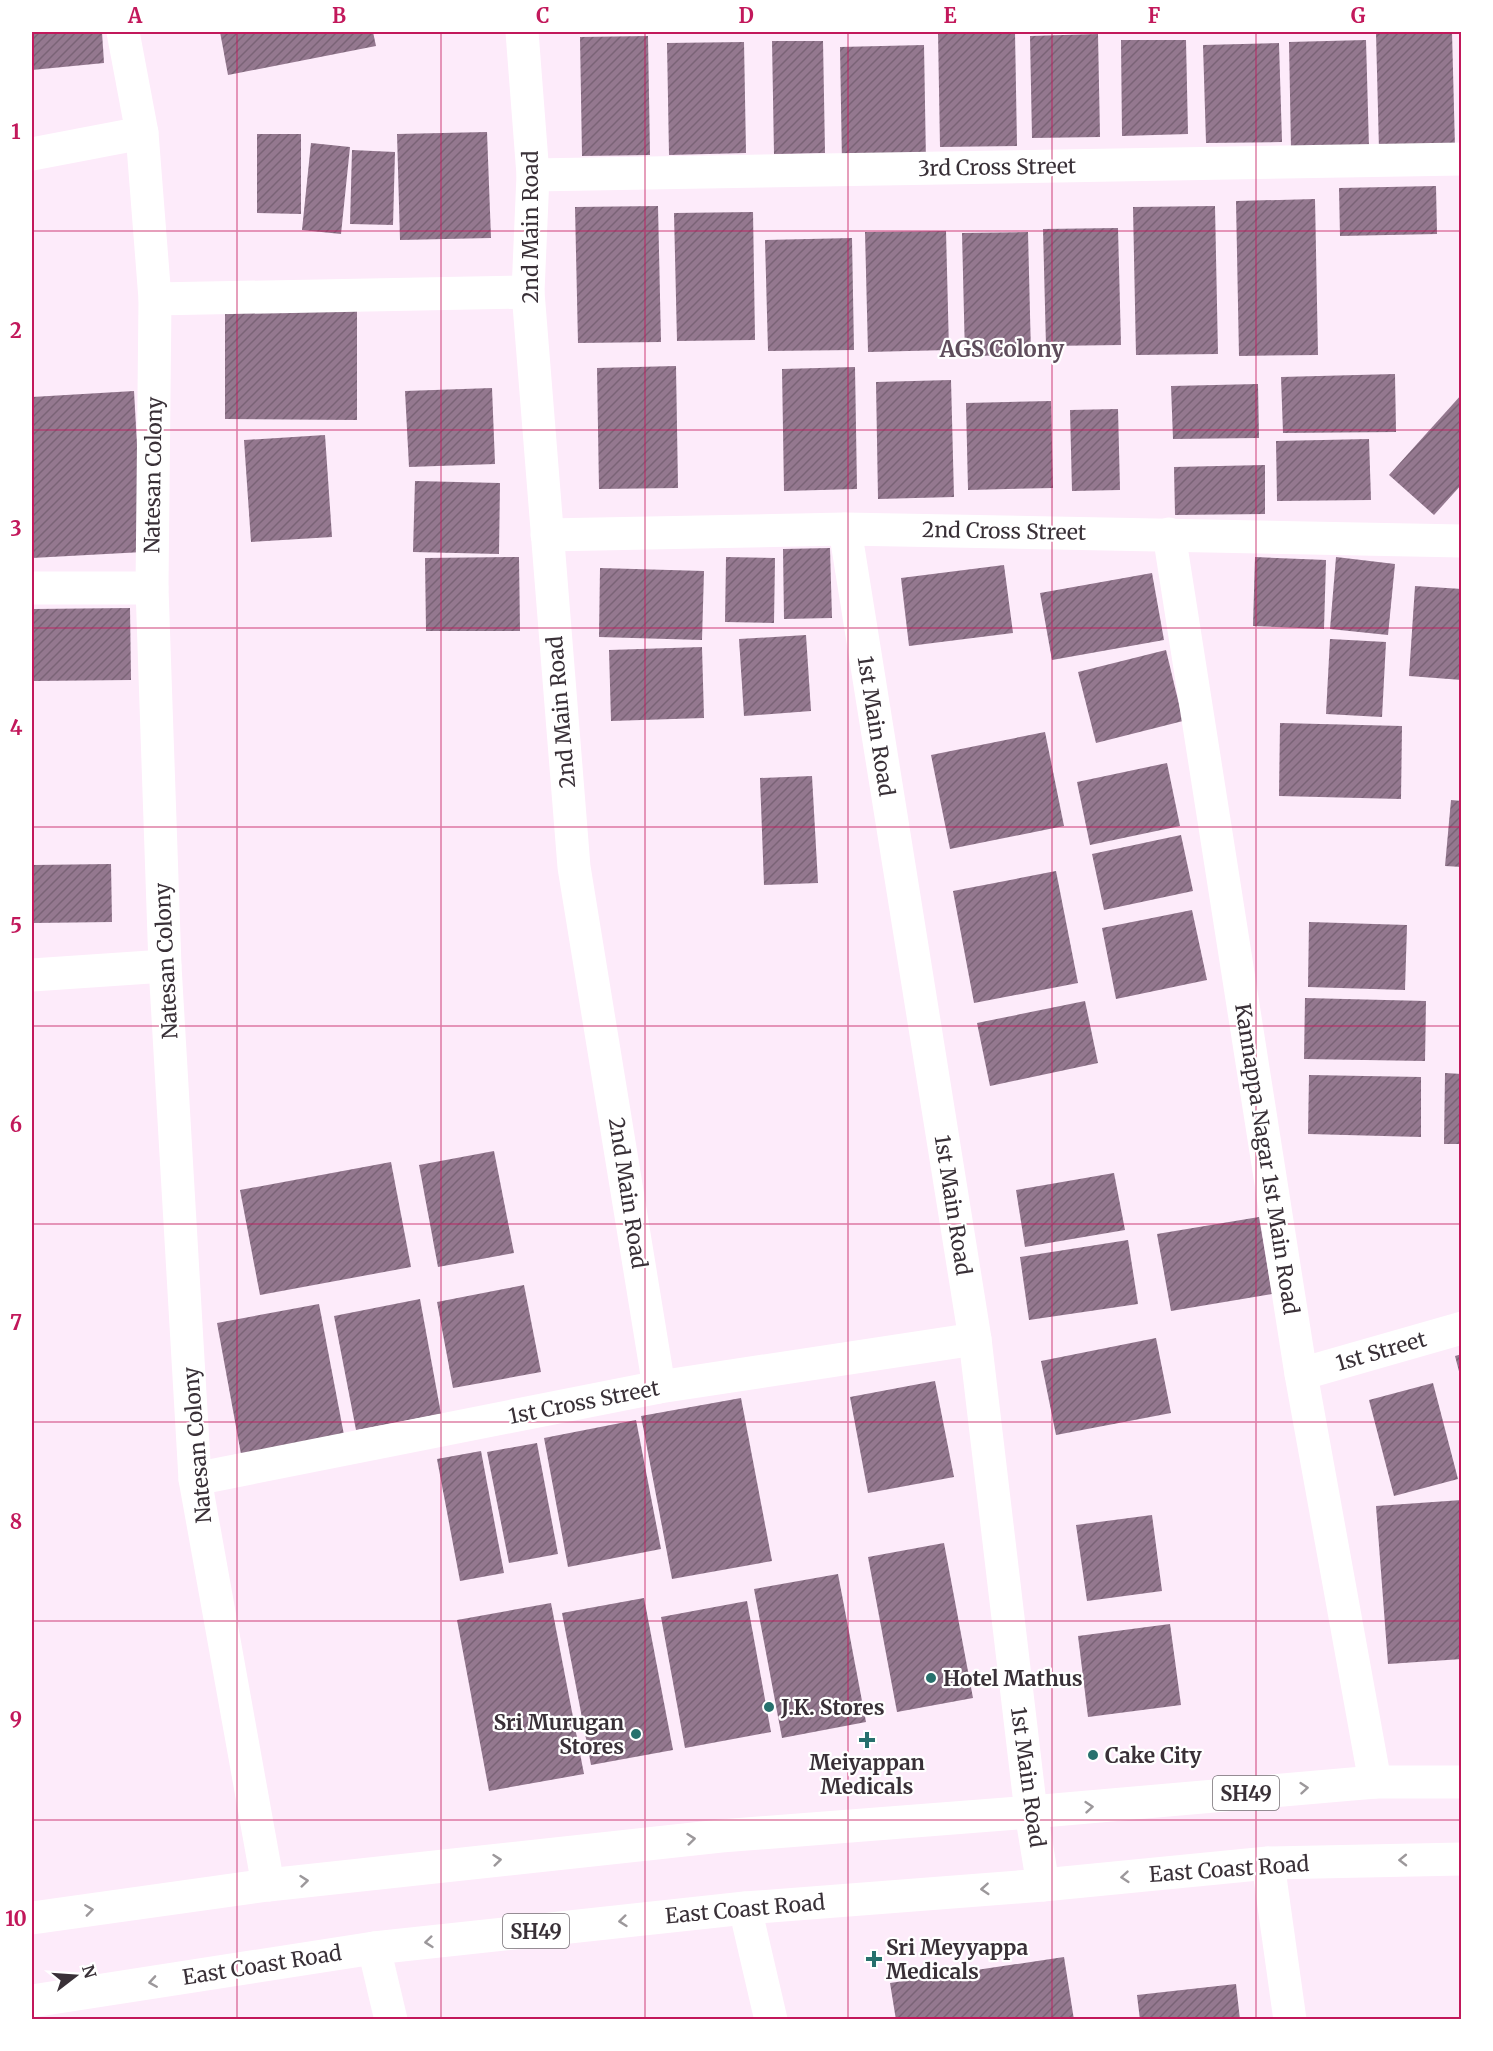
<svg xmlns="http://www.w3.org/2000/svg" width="1493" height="2051" viewBox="0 0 1493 2051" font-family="Merriweather,serif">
  <defs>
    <pattern id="building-hatch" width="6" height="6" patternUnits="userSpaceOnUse" patternTransform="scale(1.5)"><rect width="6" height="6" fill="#94788f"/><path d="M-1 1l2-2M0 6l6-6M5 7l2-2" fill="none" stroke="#7a6376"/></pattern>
  </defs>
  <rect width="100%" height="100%" fill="#fdebfa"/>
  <g fill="url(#building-hatch)">
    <path d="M 32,32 L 102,32 L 104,63 L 32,70 Z"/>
    <path d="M 220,32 L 373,32 L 376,46 L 228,75 Z"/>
    <path d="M 938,32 L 1015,32 L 1017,146 L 940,147 Z"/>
    <path d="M 1452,32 L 1455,148 L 1379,150 L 1376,33 Z"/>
    <path d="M 1098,34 L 1100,137 L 1032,138 L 1030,36 Z"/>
    <path d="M 648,36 L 650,155 L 582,156 L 580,37 Z"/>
    <path d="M 1121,40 L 1186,40 L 1188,134 L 1122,136 Z"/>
    <path d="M 1366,40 L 1369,148 L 1291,149 L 1289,42 Z"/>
    <path d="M 772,41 L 823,41 L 825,153 L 774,154 Z"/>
    <path d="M 744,42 L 746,153 L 669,155 L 667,43 Z"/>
    <path d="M 1279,43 L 1282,142 L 1206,143 L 1203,45 Z"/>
    <path d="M 924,45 L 926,163 L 842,164 L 840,47 Z"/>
    <path d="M 487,132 L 491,238 L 400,240 L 397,134 Z"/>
    <path d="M 257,134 L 301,134 L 301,214 L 257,213 Z"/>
    <path d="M 311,143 L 350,147 L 341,234 L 302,230 Z"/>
    <path d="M 352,150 L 395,152 L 393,225 L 350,224 Z"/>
    <path d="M 1436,186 L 1437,234 L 1340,236 L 1339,188 Z"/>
    <path d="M 1315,199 L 1318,355 L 1239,356 L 1236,201 Z"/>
    <path d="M 658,206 L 661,342 L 578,343 L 575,207 Z"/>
    <path d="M 1215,206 L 1218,354 L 1136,355 L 1133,207 Z"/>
    <path d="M 753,212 L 755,340 L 677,341 L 674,213 Z"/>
    <path d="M 1118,228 L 1121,345 L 1046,346 L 1043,229 Z"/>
    <path d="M 946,231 L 949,350 L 868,352 L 865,232 Z"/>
    <path d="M 1028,232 L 1031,355 L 965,356 L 962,233 Z"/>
    <path d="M 852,238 L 854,350 L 768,351 L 765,240 Z"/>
    <path d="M 225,304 L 357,305 L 357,420 L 225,419 Z"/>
    <path d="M 676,366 L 678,488 L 599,489 L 597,368 Z"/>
    <path d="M 855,367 L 857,489 L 784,491 L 782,369 Z"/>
    <path d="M 1395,374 L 1396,432 L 1283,433 L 1281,377 Z"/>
    <path d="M 951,380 L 954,497 L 878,499 L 876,382 Z"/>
    <path d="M 1258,384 L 1259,438 L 1173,439 L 1171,386 Z"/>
    <path d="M 492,388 L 495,464 L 409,467 L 405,391 Z"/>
    <path d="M 134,391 L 143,552 L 32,558 L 32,397 Z"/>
    <path d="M 1462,394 L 1462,484 L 1434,515 L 1389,475 Z"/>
    <path d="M 1051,401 L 1053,488 L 968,490 L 966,403 Z"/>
    <path d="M 1118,409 L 1120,490 L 1072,491 L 1070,410 Z"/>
    <path d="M 325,435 L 332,537 L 251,542 L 244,440 Z"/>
    <path d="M 1369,439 L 1371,500 L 1277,501 L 1276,441 Z"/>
    <path d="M 1265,465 L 1265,514 L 1175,515 L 1174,467 Z"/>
    <path d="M 415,481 L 500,483 L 499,554 L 413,552 Z"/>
    <path d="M 830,548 L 832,618 L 784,619 L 783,549 Z"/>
    <path d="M 519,557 L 520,631 L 426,631 L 425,558 Z"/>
    <path d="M 726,557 L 775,558 L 774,623 L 725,622 Z"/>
    <path d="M 1255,557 L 1326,560 L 1324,629 L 1253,626 Z"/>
    <path d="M 1336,557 L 1395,564 L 1388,635 L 1330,629 Z"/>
    <path d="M 1004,565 L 1013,633 L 909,646 L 901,578 Z"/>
    <path d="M 600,568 L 704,571 L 702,640 L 599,637 Z"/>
    <path d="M 1152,573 L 1164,640 L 1052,660 L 1040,593 Z"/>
    <path d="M 1415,586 L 1462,589 L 1462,680 L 1409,676 Z"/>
    <path d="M 130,608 L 131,680 L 34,681 L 33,609 Z"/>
    <path d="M 806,635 L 811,711 L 744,716 L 739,639 Z"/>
    <path d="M 1330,639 L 1386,642 L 1382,717 L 1326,714 Z"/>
    <path d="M 702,647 L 704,718 L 611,721 L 609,650 Z"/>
    <path d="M 1166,650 L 1183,721 L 1096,743 L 1078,672 Z"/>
    <path d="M 1280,723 L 1402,726 L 1401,799 L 1279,796 Z"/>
    <path d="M 1045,732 L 1064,826 L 950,849 L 931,755 Z"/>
    <path d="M 1167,763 L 1180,826 L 1090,845 L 1077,782 Z"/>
    <path d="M 812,776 L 818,883 L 764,885 L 760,778 Z"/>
    <path d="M 1451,800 L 1462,801 L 1462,867 L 1445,866 Z"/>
    <path d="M 1181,835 L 1193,891 L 1104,910 L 1092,854 Z"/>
    <path d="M 111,864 L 112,922 L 33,923 L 33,865 Z"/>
    <path d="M 1056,871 L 1078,983 L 974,1003 L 953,891 Z"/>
    <path d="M 1192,910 L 1207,980 L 1116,999 L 1102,928 Z"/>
    <path d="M 1309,922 L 1407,925 L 1405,990 L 1308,987 Z"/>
    <path d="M 1305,998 L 1426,1001 L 1425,1061 L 1304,1059 Z"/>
    <path d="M 1085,1001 L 1098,1063 L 990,1086 L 977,1023 Z"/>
    <path d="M 1445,1073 L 1462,1074 L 1462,1144 L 1444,1144 Z"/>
    <path d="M 1309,1075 L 1421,1077 L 1421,1137 L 1308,1134 Z"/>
    <path d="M 494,1151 L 514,1253 L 438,1267 L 419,1165 Z"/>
    <path d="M 391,1162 L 411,1267 L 260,1295 L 240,1190 Z"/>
    <path d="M 1114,1173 L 1125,1230 L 1025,1247 L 1016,1190 Z"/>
    <path d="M 1259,1217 L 1272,1294 L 1171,1311 L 1157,1234 Z"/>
    <path d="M 1128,1240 L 1138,1304 L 1029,1320 L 1020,1257 Z"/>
    <path d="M 524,1285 L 541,1372 L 453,1388 L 437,1302 Z"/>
    <path d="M 420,1299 L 441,1414 L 356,1430 L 334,1316 Z"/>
    <path d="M 319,1304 L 344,1435 L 241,1454 L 217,1323 Z"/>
    <path d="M 1156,1338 L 1171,1413 L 1056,1435 L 1041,1361 Z"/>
    <path d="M 1462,1354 L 1462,1379 L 1461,1379 L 1455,1356 Z"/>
    <path d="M 935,1381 L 954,1477 L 868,1493 L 850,1397 Z"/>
    <path d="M 1433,1383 L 1458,1479 L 1394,1496 L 1369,1400 Z"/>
    <path d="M 741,1398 L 772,1561 L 672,1579 L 641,1416 Z"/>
    <path d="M 636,1420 L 661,1549 L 568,1567 L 544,1438 Z"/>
    <path d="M 537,1443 L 558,1554 L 509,1563 L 487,1452 Z"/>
    <path d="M 481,1451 L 504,1573 L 460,1581 L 437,1459 Z"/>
    <path d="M 1462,1500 L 1462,1659 L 1388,1664 L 1376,1506 Z"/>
    <path d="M 1152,1515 L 1162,1591 L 1087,1601 L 1076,1525 Z"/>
    <path d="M 944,1543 L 973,1698 L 897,1712 L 868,1557 Z"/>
    <path d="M 838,1574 L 866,1722 L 782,1738 L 754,1589 Z"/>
    <path d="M 644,1598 L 673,1750 L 591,1765 L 562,1613 Z"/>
    <path d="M 747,1601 L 771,1732 L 685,1748 L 661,1617 Z"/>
    <path d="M 551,1603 L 584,1774 L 489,1791 L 457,1620 Z"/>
    <path d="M 1170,1624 L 1181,1705 L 1088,1717 L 1078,1636 Z"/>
    <path d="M 1064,1957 L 1074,2020 L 896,2020 L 890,1983 Z"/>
    <path d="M 1236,1984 L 1240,2020 L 1140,2020 L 1137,1995 Z"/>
  </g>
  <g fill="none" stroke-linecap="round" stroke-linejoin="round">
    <g stroke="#fff" stroke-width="33">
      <path d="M 123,32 L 142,133 L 155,299 L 152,588 L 165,966 L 195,1479 L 268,1885"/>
      <path d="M 522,32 L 533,175 L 528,292 L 574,867 L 659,1387"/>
      <path d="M 32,154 L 142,133"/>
      <path d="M 533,175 L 1462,159"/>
      <path d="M 155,299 L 528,292"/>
      <path d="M 845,529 L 975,1339 L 1031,1812 L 1043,1885"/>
      <path d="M 1169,534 L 1301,1374 L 1375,1782"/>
      <path d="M 547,535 L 845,529 L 1462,541"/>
      <path d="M 32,588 L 152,588"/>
      <path d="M 32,975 L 165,966"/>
      <path d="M 1301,1374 L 1462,1328"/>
      <path d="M 195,1479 L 659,1387 L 975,1339"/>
      <path d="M 1268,1863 L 1290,2020"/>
      <path d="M 745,1908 L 771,2020"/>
      <path d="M 374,1948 L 391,2020"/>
    </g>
    <g stroke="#fff" stroke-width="33">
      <path d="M 32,1918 L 268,1885 L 721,1836 L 1031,1812 L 1375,1782 L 1462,1782"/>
      <path d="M 32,2001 L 374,1948 L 745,1908 L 1043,1885 L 1268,1863 L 1462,1859"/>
    </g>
  </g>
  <defs><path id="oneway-chevron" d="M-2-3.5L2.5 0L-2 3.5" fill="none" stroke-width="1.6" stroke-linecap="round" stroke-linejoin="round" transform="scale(1.5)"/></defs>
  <g stroke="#9c989b">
    <use href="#oneway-chevron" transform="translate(1304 1788) rotate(-5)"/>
    <use href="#oneway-chevron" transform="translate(1089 1807) rotate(-5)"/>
    <use href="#oneway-chevron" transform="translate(691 1839) rotate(-6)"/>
    <use href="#oneway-chevron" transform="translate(497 1860) rotate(-6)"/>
    <use href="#oneway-chevron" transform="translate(1403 1860) rotate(179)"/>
    <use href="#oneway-chevron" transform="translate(1125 1877) rotate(175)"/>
    <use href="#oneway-chevron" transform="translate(304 1881) rotate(-6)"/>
    <use href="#oneway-chevron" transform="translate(985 1889) rotate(176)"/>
    <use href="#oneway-chevron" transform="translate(89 1910) rotate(-8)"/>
    <use href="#oneway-chevron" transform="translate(623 1921) rotate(174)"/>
    <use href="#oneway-chevron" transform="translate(429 1942) rotate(174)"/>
    <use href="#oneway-chevron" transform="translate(153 1982) rotate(171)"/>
  </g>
  <path fill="none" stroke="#c2185b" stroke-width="1.5" stroke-opacity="0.55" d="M 237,32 L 237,2020M 441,32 L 441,2020M 645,32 L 645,2020M 848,32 L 848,2020M 1052,32 L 1052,2020M 1256,32 L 1256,2020M 32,231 L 1462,231M 32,430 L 1462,430M 32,628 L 1462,628M 32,827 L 1462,827M 32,1026 L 1462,1026M 32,1224 L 1462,1224M 32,1422 L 1462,1422M 32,1621 L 1462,1621M 32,1820 L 1462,1820"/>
  <g fill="#27716d" stroke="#fff" stroke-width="2">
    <circle cx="931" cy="1678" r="6"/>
    <circle cx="769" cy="1707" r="6"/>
    <circle cx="636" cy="1734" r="6"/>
    <path d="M864 1731h6v6h6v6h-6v6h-6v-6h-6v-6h6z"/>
    <circle cx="1093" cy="1755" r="6"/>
    <path d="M871 1950h6v6h6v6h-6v6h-6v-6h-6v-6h6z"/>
  </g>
  <g text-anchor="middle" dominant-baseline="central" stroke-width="4.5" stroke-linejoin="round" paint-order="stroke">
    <g fill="#fff" stroke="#746e73" stroke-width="1.5">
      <rect x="1213" y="1776" width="66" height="34" rx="4.5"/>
      <rect x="503" y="1914" width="66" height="34" rx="4.5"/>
    </g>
    <g font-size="20" font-weight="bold" fill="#393037">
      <text x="1246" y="1793">SH49</text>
      <text x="536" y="1931">SH49</text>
    </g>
    <g font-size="21" fill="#393037" stroke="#fff">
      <text transform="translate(997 167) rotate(-1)">3rd Cross Street</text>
      <text transform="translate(530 227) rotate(-90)">2nd Main Road</text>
      <text transform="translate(153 475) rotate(-89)">Natesan Colony</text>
      <text transform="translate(1004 531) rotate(1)">2nd Cross Street</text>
      <text transform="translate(561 712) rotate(-95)">2nd Main Road</text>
      <text transform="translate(876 726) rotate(81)">1st Main Road</text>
      <text transform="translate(166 961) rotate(-93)">Natesan Colony</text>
      <text transform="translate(1267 1159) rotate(81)">Kannappa Nagar 1st Main Road</text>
      <text transform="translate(628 1193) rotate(81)">2nd Main Road</text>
      <text transform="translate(953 1205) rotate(81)">1st Main Road</text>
      <text transform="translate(1381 1351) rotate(-16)">1st Street</text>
      <text transform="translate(584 1402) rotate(-11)">1st Cross Street</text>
      <text transform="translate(197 1445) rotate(-95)">Natesan Colony</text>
      <text transform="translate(1028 1777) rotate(82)">1st Main Road</text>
      <text transform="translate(1229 1869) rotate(-4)">East Coast Road</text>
      <text transform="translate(745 1909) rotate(-5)">East Coast Road</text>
      <text transform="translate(262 1965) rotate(-9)">East Coast Road</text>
    </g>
    <g font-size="21" font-weight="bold" fill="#393037" stroke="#fff" text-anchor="start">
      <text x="943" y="1678">Hotel Mathus</text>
      <text x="781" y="1707">J.K. Stores</text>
      <text x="624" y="1722" text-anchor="end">Sri Murugan<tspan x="624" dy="24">Stores</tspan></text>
      <text x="1105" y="1755">Cake City</text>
      <text x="867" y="1762" text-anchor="middle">Meiyappan<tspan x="867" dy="24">Medicals</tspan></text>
      <text x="886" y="1947">Sri Meyyappa<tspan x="886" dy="24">Medicals</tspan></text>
    </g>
    <g font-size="22" font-weight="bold" fill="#5f4d5c" stroke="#fff">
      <text x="1002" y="349">AGS Colony</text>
    </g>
  </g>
  <rect width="1493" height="2051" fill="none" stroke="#ffffff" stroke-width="66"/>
  <g transform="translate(75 1976) rotate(73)" stroke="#ffffff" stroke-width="4.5" paint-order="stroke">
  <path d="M0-4.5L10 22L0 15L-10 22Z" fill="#393037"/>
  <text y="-9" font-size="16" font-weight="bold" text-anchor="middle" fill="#393037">N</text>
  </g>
  <rect x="33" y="33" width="1427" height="1985" fill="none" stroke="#c2185b" stroke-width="2"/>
  <g font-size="20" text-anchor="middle" font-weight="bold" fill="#c2185b">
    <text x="135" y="23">A</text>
    <text x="339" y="23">B</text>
    <text x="543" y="23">C</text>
    <text x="746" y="23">D</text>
    <text x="950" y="23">E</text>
    <text x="1154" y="23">F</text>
    <text x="1358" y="23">G</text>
    <text x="16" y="139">1</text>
    <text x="16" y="338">2</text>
    <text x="16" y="536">3</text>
    <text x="16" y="735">4</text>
    <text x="16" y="933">5</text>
    <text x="16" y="1132">6</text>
    <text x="16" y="1330">7</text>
    <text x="16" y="1529">8</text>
    <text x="16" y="1727">9</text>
    <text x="16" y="1926">10</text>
  </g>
</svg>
